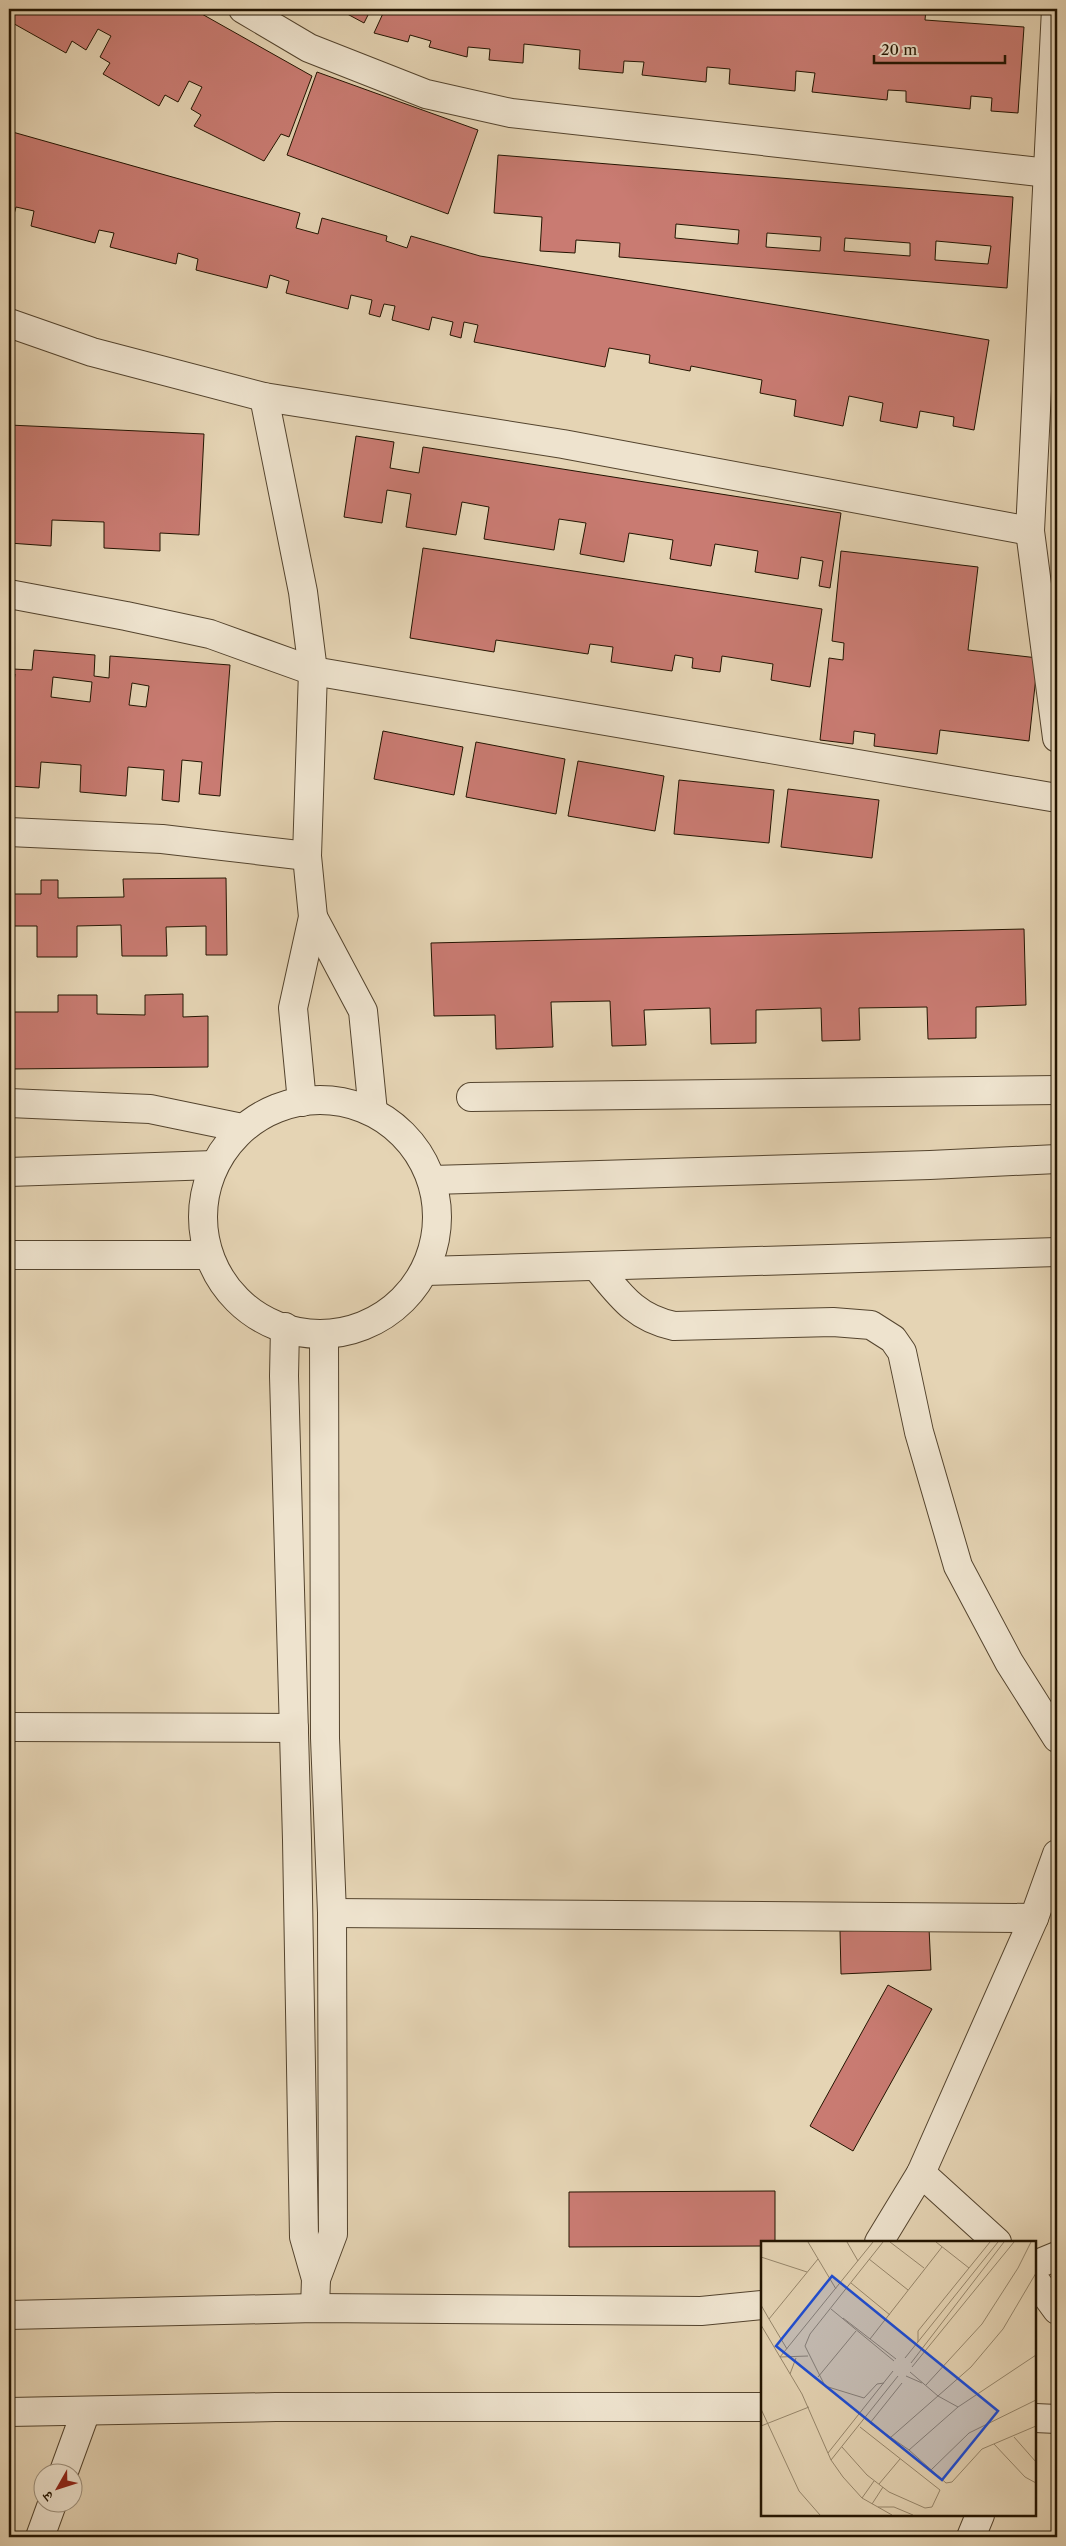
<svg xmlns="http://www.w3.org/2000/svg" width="1066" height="2546" viewBox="0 0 1066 2546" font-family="'Libre Caslon Text','Noto Serif Devanagari',serif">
  <rect width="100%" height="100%" fill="#e5d4b4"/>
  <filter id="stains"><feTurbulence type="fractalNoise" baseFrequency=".004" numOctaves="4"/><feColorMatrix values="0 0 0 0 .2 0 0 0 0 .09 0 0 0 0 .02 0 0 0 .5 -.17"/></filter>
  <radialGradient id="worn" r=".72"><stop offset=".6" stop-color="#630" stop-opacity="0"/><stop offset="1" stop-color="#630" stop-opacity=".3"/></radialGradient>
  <g fill="#c97b72" stroke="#231401" fill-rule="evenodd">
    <path d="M 9,9 L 193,9 L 312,76 L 289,137 L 281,134 L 264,161 L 194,126 L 201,115 L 191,109 L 202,87 L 189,81 L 178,102 L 165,95 L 159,106 L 103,74 L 110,63 L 100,57 L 111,36 L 98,29 L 86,50 L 72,41 L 66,53 L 9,21 Z"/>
    <path d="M 338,9 L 371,9 L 364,23 Z"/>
    <path d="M 385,9 L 926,9 L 925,20 L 1024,27 L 1018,113 L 991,111 L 992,98 L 971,96 L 970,109 L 906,102 L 906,91 L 888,90 L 887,100 L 812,92 L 815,73 L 796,71 L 795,91 L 729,84 L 730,69 L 707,67 L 706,82 L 642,75 L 644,62 L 624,61 L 623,73 L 579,69 L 580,50 L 524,44 L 523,63 L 489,60 L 490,49 L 468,47 L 467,57 L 429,47 L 431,41 L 410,35 L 408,42 L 374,33 Z"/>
    <path d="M 317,72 L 478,130 L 448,214 L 287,155 Z"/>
    <path d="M 9,131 L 300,213 L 296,228 L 318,234 L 322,218 L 387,236 L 386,241 L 407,248 L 411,236 L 480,256 L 989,340 L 974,430 L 953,426 L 954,417 L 920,411 L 917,428 L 880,421 L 883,403 L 849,396 L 843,426 L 794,416 L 796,400 L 760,393 L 762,380 L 691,366 L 690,371 L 649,363 L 650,355 L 609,348 L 605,367 L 474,342 L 478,325 L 464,322 L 461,338 L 450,335 L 453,322 L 432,317 L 429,330 L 392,320 L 395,306 L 384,304 L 380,317 L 369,314 L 372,300 L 351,295 L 348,309 L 286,293 L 289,281 L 270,275 L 267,288 L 196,270 L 198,259 L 178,253 L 176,264 L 110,247 L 114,233 L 99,230 L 95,243 L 31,226 L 34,211 L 16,207 L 12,222 L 9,221 Z"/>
    <path d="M 498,155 L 1013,197 L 1007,288 L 619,257 L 620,243 L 576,240 L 575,253 L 540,251 L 542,217 L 494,213 ZM 676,224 L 739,230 L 738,244 L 675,238 ZM 767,233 L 821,237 L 820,251 L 766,247 ZM 845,238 L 910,243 L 910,256 L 844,251 ZM 936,241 L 991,246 L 988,264 L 935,260 Z"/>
    <path d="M 9,425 L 204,434 L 199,535 L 160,533 L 160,551 L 104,548 L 104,522 L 52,520 L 51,546 L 9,543 Z"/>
    <path d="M 356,436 L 394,442 L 390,468 L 419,473 L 423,447 L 841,513 L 830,588 L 819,586 L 823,561 L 801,557 L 798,579 L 755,572 L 758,551 L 715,544 L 711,566 L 670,559 L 673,540 L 629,533 L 624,562 L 580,554 L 586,523 L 559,519 L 554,550 L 484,539 L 489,507 L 462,502 L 456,535 L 406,527 L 411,494 L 387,490 L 382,523 L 344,517 Z"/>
    <path d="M 423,548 L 822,609 L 810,687 L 771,680 L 773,664 L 722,656 L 720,672 L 692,668 L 693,658 L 675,655 L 672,671 L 611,662 L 613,647 L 590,644 L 588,654 L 496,640 L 494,652 L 410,638 Z"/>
    <path d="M 841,551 L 978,567 L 968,650 L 1038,658 L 1029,741 L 940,730 L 937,754 L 874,746 L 875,734 L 854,731 L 853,744 L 820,740 L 829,658 L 843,660 L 844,643 L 832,641 Z"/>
    <path d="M 9,648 L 14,648 L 13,669 L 32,670 L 34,650 L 95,655 L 94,676 L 109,678 L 110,656 L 230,665 L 220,796 L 199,794 L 202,762 L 182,760 L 179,802 L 162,800 L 164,770 L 128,767 L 126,796 L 80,792 L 81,765 L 41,762 L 39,788 L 9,786 L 9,697 L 12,697 L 15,674 L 9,674 ZM 53,677 L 92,682 L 90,702 L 51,697 ZM 132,683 L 149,686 L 146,707 L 129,705 Z"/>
    <path d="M 383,731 L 463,747 L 454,795 L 374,779 Z"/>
    <path d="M 476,742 L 565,759 L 556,814 L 466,797 Z"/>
    <path d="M 578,761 L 664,776 L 655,831 L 568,816 Z"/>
    <path d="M 679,780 L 774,790 L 769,843 L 674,834 Z"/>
    <path d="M 788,789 L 879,800 L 872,858 L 781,847 Z"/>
    <path d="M 226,878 L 227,955 L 206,955 L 206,926 L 166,927 L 167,956 L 122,956 L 121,925 L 77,926 L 77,957 L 37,957 L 37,926 L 9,926 L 9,894 L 41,894 L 41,880 L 58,880 L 58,898 L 124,897 L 123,879 Z"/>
    <path d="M 1024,929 L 1026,1005 L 976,1007 L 976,1038 L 928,1039 L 927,1007 L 859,1008 L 860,1040 L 822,1041 L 821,1008 L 756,1010 L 756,1043 L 711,1044 L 710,1008 L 644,1010 L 646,1045 L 612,1046 L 610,1001 L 551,1002 L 553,1047 L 496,1049 L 495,1015 L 434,1016 L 431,943 Z"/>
    <path d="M 183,994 L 183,1017 L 208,1016 L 208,1067 L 9,1069 L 9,1012 L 58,1012 L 58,995 L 97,995 L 97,1014 L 145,1015 L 145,995 Z"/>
    <path d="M 929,1928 L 931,1970 L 841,1974 L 840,1931 Z"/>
    <path d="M 888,1985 L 932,2009 L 853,2151 L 810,2126 Z"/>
    <path d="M 775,2191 L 775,2242 L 762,2242 L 762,2246 L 569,2247 L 569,2192 Z"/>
  </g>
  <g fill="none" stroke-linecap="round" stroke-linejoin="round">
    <g stroke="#54442e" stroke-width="30">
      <g id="minor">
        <path d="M 243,9 L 309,48 L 426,94 L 511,113 L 1048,173"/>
        <path d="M 1056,9 L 1030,531 L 1057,738"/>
        <path d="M 9,323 L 92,352 L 264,397 L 563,444 L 1030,531"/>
        <path d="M 264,397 L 303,592 L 313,671 L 307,856 L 313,917 L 293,1008 L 302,1102"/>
        <path d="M 9,594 L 126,616 L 210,634 L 313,671 L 1057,798"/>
        <path d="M 9,832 L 162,839 L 307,856"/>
        <path d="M 313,917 L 363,1011 L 373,1112"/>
        <path d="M 471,1097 L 1057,1090"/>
        <circle cx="320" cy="1217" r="117"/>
        <path d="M 9,1103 L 150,1109 L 242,1128"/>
        <path d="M 9,1172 L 214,1165"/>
        <path d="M 432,1180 L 930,1165 L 1057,1159"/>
        <path d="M 9,1255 L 208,1255"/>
        <path d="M 596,1266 C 620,1295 635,1318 674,1326 L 833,1322 L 871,1325 L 893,1339 L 902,1352 L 919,1432 L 958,1566 L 1009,1662 L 1057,1738"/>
        <path d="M 426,1271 L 1057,1252"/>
        <path d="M 285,1327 L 284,1376 L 297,1840 L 304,2237 L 316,2279 L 315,2308"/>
        <path d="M 9,1727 L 294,1728"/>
        <path d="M 332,1913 L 1034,1918"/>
        <path d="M 921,2173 L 997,2242"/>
        <path d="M 879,2242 L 921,2173 L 1034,1918 L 1057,1854"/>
        <path d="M 1035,2265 L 1057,2256"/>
        <path d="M 316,2279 L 333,2234 L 332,1913 L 325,1738 L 324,1335"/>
        <path d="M 1035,2280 L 1057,2310"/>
        <path d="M 9,2315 L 315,2308 L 701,2311 L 762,2305"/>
        <path d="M 9,2412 L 276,2407 L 762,2407"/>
        <path d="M 1035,2418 L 1057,2419"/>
        <path d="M 63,2474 L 86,2411"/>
        <path d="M 40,2537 L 52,2504"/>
        <path d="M 971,2537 L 980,2515"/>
      </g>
    </g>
    <use href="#minor" stroke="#eee3ce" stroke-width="28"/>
  </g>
  <g transform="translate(761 2241)">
    <rect width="275" height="275" fill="#e5d4b4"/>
    <path fill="none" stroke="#97876c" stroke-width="1" d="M 47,1 L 75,48M 86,1 L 97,20M 122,1 L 49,93 L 44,105 L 64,145 L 103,157 L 116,143 L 123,142M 129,1 L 163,27M 175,1 L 208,27M 0,16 L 46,31M 108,18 L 147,49M 90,42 L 129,74M 0,64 L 8,78 L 57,18M 70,68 L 133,120M 82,77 L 135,118M 8,78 L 26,108M 0,84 L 41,153 L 70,219 L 82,236 L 101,257 L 131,274M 109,98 L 181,6M 157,101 L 157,90 L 229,1M 19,116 L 112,1M 19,116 L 47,115M 144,117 L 237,1M 150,122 L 243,1M 151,126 L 253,1M 149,131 L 177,155 L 197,166M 29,133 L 35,117M 145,135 L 161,142M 57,136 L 95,90M 141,142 L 109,182 L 148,209 L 185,242 L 191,241 L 221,208 L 275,185M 165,144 L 221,83 L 257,27 L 270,1M 0,168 L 38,250 L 59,274M 0,185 L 48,166M 253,196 L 275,221M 129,197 L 210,126 L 242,88 L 275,32M 233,203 L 264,236 L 275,242M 81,206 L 106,234 L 128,251 L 164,267 L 171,266 L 179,249 L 99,186M 148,209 L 197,166 L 275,114M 67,212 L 132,130M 70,219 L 137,135M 170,229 L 208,192 L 275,159M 118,243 L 139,218M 101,257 L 113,240M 111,263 L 122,246M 117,266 L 133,266 L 152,274"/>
    <path fill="#1d4ed8" fill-opacity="0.15" stroke="#1d4ed8" stroke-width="2.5" d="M 71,35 L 237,170 L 181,239 L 15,105 Z"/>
    <rect width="275" height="275" fill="none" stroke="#231401" stroke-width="2.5"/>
  </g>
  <rect width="1066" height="2546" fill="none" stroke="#e5d4b4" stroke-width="30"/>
  <rect x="10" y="10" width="1046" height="2526" fill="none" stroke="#231401" stroke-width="2.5"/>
  <rect x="15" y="15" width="1036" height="2516" fill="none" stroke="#231401"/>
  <g transform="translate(58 2488) rotate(231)"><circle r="24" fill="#eee3ce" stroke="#9d907c"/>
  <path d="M0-4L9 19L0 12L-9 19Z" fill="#8f2418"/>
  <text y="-8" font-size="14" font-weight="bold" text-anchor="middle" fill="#231401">उ</text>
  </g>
  <path d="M874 55v8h131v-8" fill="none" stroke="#231401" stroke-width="2.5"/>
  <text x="881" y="55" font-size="15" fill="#231401" stroke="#eee3ce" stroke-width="4" paint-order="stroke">20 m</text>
  <rect width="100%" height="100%" filter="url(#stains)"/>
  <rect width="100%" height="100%" fill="url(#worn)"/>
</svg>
